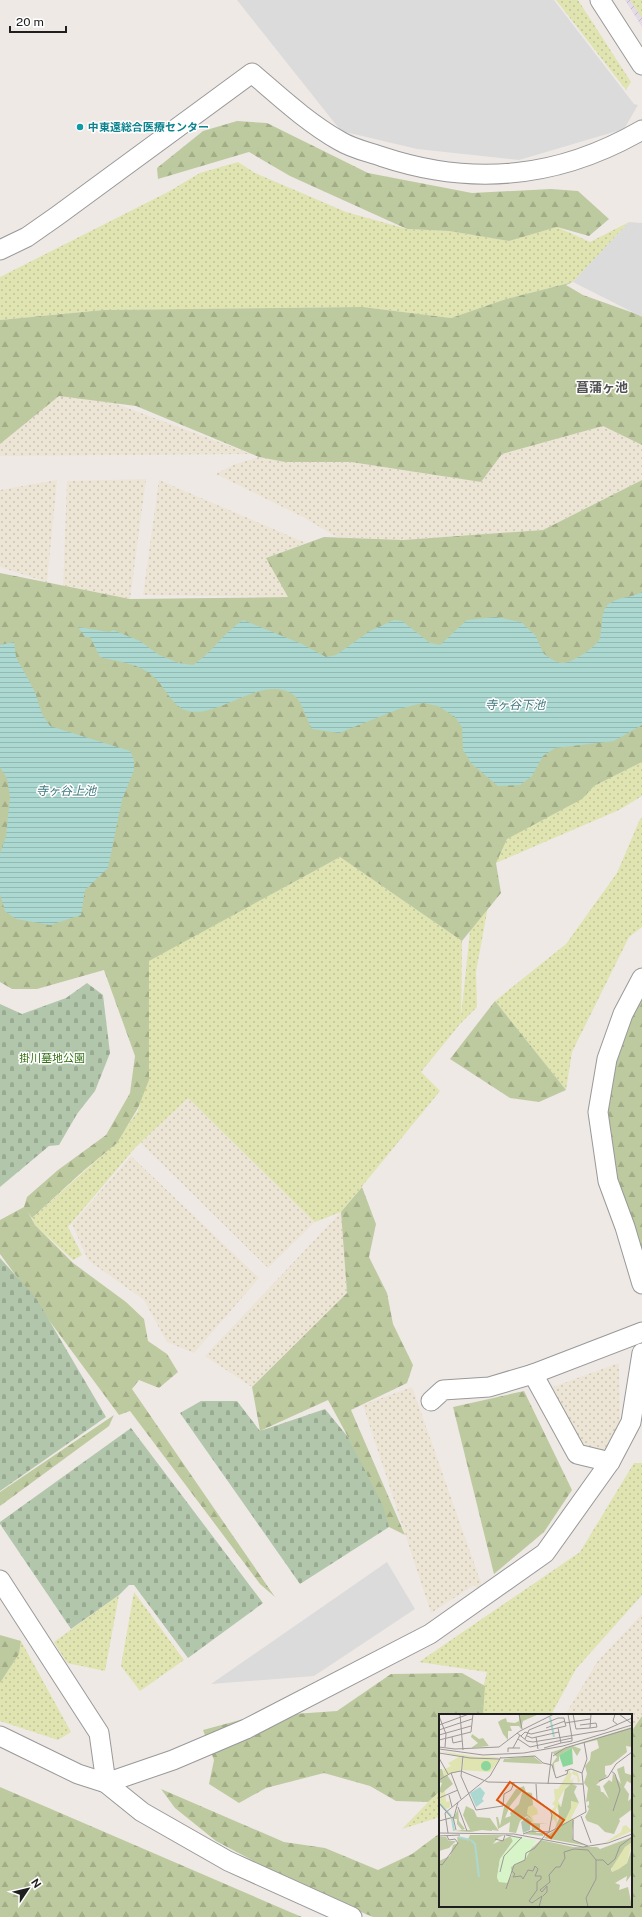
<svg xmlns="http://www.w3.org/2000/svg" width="642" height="1917" viewBox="0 0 642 1917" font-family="'Public Sans','Noto Sans JP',sans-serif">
  <defs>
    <pattern id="industrial-furrows" width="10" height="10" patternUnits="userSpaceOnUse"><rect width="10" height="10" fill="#e4d9e7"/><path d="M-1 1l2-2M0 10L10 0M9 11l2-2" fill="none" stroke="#c3bac6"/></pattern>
    <pattern id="farmland-dots" width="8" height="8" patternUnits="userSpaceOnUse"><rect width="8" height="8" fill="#ece4d4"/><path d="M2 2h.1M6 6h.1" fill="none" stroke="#cac3b6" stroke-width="1.8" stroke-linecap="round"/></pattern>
    <pattern id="grass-dots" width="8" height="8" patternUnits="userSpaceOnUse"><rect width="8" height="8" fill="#dfe4b1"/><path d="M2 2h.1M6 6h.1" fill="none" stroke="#bfc398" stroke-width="1.8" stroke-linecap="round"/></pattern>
    <pattern id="forest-firs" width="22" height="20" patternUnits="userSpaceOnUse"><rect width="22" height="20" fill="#bdca9f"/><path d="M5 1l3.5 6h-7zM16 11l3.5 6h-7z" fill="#a2ad88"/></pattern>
    <pattern id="cemetery-stones" width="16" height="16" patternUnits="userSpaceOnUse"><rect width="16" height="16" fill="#b1c6aa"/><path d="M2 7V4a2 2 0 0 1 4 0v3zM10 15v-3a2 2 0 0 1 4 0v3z" fill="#98aa92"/></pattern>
    <pattern id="water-rules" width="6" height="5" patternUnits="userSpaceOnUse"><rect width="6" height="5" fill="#abd8d0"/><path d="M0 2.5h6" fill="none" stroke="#93b9b2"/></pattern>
  </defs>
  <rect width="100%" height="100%" fill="#efe9e6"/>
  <path fill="url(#industrial-furrows)" d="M 625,0 L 642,0 L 642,27 Z"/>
  <g fill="url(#farmland-dots)">
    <path d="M 59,396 L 114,403 L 251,454 L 0,456 L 0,444 Z"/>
    <path d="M 603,426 L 642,445 L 642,480 L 543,530 L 403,540 L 337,537 L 301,516 L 216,474 L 233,465 L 259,457 L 285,462 L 351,462 L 481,482 L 502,454 Z"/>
    <path d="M 146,479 L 130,599 L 63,586 L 67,481 Z"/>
    <path d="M 57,480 L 47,582 L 0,567 L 0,490 Z"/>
    <path d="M 159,480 L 306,543 L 266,558 L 289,597 L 143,595 Z"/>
    <path d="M 188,1098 L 315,1222 L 268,1268 L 141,1143 Z"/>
    <path d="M 131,1156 L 259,1278 L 194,1353 L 167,1342 L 144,1300 L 88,1260 L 72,1224 Z"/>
    <path d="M 341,1212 L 347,1293 L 252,1387 L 205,1356 Z"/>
    <path d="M 619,1363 L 620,1448 L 586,1459 L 553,1387 Z"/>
    <path d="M 412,1387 L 486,1597 L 474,1585 L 431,1613 L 363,1405 Z"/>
    <path d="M 642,1614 L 642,1716 L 631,1732 L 631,1715 L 565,1715 L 597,1662 Z"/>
  </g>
  <g fill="url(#grass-dots)">
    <path d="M 556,0 L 578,0 L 631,82 L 626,90 Z"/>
    <path d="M 630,0 L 642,0 L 642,18 Z"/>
    <path d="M 238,162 L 255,173 L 346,212 L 407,229 L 449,231 L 509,241 L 557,227 L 590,242 L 629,222 L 573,282 L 506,299 L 451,318 L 363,307 L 103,310 L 0,320 L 0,277 L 168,192 L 200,173 Z"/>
    <path d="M 642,762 L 642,796 L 619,810 L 496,863 L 476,972 L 477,1007 L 460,1024 L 421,1072 L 440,1091 L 341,1212 L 315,1222 L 188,1098 L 135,1148 L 68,1227 L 82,1255 L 73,1260 L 35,1225 L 32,1218 L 114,1145 L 138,1111 L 149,1059 L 148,961 L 340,857 L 462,941 L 461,1017 L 474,893 L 507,839 L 594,786 Z"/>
    <path d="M 642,818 L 642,927 L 629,937 L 572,1052 L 566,1090 L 495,1001 L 566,944 L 617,873 L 640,819 Z"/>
    <path d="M 634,1463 L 642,1463 L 642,1595 L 576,1669 L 551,1715 L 476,1715 L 487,1672 L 419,1662 L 580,1552 Z"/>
    <path d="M 134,1592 L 184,1660 L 140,1691 L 121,1666 Z"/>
    <path d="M 119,1595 L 105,1671 L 67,1663 L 54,1642 Z"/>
    <path d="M 21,1641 L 71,1732 L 58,1740 L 0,1721 L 0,1683 L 19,1654 Z"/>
    <path d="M 440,1790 L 440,1817 L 402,1829 Z"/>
  </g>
  <g fill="url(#forest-firs)">
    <path d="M 237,121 L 267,123 L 368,173 L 472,193 L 551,189 L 578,191 L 609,219 L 589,236 L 557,227 L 509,241 L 449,231 L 407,229 L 290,176 L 249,152 L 158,179 L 157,168 L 203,131 Z"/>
    <path d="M 573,282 L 566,285 L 583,295 L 642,316 L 642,445 L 603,426 L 502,454 L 481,482 L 351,462 L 285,462 L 259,457 L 136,406 L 59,396 L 0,444 L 0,320 L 103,310 L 363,307 L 451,318 L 506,299 Z"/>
    <path d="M 642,480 L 642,762 L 594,786 L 582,799 L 507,839 L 496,863 L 501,893 L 462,941 L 340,857 L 149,961 L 149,1080 L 138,1108 L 117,1143 L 82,1172 L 32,1218 L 28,1212 L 35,1225 L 73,1263 L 126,1302 L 144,1319 L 148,1341 L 167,1354 L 178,1372 L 159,1388 L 139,1380 L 132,1389 L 275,1597 L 260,1584 L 130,1411 L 119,1415 L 0,1254 L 0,1220 L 24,1207 L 27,1197 L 58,1170 L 106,1135 L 130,1093 L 135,1056 L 104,970 L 37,989 L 12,989 L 0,982 L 0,573 L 130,599 L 288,597 L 266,558 L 324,537 L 403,540 L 543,530 Z"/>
    <path d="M 642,985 L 642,1250 L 606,1171 L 604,1081 Z"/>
    <path d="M 495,1001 L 566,1090 L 539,1102 L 510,1098 L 450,1059 Z"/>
    <path d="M 362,1187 L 376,1224 L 369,1257 L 387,1293 L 393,1324 L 413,1365 L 407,1383 L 351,1410 L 405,1535 L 389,1527 L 348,1437 L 328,1400 L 260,1431 L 252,1387 L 347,1293 L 341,1212 Z"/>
    <path d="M 524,1391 L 572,1490 L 544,1532 L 494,1574 L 453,1407 Z"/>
    <path d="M 114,1415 L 109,1426 L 0,1506 L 0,1492 Z"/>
    <path d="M 0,1635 L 21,1641 L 19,1654 L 0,1683 Z"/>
    <path d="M 462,1673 L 485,1686 L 483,1715 L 440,1715 L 440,1791 L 428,1802 L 396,1801 L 370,1786 L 324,1773 L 266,1788 L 239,1803 L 209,1784 L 214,1760 L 203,1730 L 251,1717 L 337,1711 L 391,1674 Z"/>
    <path d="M 642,1716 L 642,1917 L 373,1917 L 306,1889 L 216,1841 L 175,1808 L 161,1789 L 284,1842 L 325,1848 L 378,1870 L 412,1854 L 440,1833 L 440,1906 L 631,1906 L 631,1732 Z"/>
    <path d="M 0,1787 L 290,1912 L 302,1917 L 0,1917 Z"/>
  </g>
  <g fill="url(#cemetery-stones)">
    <path d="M 87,983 L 103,995 L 110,1053 L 95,1091 L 77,1114 L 59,1145 L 49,1146 L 0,1187 L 0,1004 L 22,1014 L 66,998 Z"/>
    <path d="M 0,1258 L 36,1298 L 106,1417 L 0,1491 Z"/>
    <path d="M 201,1401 L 237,1401 L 260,1431 L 325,1409 L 348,1437 L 383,1506 L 389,1527 L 300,1584 L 180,1413 Z"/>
    <path d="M 131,1428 L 263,1603 L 188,1658 L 134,1585 L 129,1585 L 119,1595 L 71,1629 L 0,1524 L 0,1522 Z"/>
  </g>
  <g fill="#dbdbdb">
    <path d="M 237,0 L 554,0 L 634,104 L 638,105 L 624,129 L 519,160 L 417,149 L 341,131 Z"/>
    <path d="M 629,222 L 642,223 L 642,317 L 573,282 Z"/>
    <path d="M 387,1562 L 415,1609 L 314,1676 L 211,1684 Z"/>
  </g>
  <g fill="url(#water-rules)">
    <path d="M 642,592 L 642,725 L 614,741 L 555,748 L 543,756 L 532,776 L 520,785 L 498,786 L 472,764 L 463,750 L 462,727 L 455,717 L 438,706 L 423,703 L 399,709 L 339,733 L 312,729 C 308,722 301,701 296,697 C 264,670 217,722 185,710 C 172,705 164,686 154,677 C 140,663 118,662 100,657 L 90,637 L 85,637 L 78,627 L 109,632 L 113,630 L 140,641 L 159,655 L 179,663 L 193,665 C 212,653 224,632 243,620 L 302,644 L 326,657 L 336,655 L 370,631 L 394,620 L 402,621 L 430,643 L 440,645 L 467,620 L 496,617 L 521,622 L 536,636 L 543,653 C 548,657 555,662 562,663 C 571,664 598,646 600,638 C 602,629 601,614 606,607 C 615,596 630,599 642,592 Z"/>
    <path d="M 14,642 L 16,657 L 35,692 L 42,714 L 50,726 L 130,751 L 134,760 L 134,770 L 122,800 L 108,868 L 85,890 L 81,915 L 50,925 L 16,919 L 5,911 L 0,894 L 0,854 L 6,836 L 10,797 L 7,778 L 0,767 L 0,645 Z"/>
  </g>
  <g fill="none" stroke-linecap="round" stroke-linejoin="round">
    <g stroke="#999" stroke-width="21">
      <g id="minor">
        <path d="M 600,0 L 642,65"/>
        <path d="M 0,250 L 27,237 L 57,216 L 252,73 C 280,97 308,123 340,141 C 353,149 369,152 383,157 C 474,187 559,178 642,130"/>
        <path d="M 642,978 L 623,1014 L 607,1059 L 598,1112 L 608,1181 L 625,1227 L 642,1284"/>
        <path d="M 533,1374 L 577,1454 L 610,1462"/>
        <path d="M 431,1401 L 443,1390 L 489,1387 L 533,1374 L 642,1332"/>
        <path d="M 0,1580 L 99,1733 L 106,1783"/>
        <path d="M 0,1736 L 78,1774 L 106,1783 L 142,1812 L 228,1861 L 352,1917"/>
        <path d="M 106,1783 L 173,1760 L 246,1729 L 430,1634 L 545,1553 L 610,1462 L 631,1422 L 642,1353"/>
      </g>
    </g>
    <use href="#minor" stroke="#fff" stroke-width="19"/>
  </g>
  <circle fill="#0f9aa8" stroke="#fff" stroke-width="1.5" cx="80" cy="127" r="4"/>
  <g text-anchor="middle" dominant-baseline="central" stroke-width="3" stroke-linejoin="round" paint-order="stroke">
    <g font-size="11" font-weight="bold" fill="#0d838f" stroke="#fff" text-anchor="start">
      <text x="88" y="127">中東遠総合医療センター</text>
    </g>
    <g font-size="11" fill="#357416" stroke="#fff">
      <text x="52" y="1058">掛川墓地公園</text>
    </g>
    <g font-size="12" font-style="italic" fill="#437b81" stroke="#fff">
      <text x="515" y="705">寺ヶ谷下池</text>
      <text x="66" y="791">寺ヶ谷上池</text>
    </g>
    <g font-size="13" font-weight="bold" fill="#525252" stroke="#fff">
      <text x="602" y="387">菖蒲ヶ池</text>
    </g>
  </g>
  <g transform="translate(439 1714)">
    <rect width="193" height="193" fill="#efe9e6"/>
    <path d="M 0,37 L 39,43 L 62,43 L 47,45 L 61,45 L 51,58 L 23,56 L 25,44 ZM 20,43 L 24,44 L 21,57 L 5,62 L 4,56 L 12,52 L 9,49 ZM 131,56 L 132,61 L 134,57 L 139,59 L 141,67 L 139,69 L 138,62 L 133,60 L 132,62 L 131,67 L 136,63 L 133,67 L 136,70 L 127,73 L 119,87 L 122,91 L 119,96 L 117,93 L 118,111 L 115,105 L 113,107 L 112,97 L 116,92 L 113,90 L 116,86 L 115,75 L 119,75 ZM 6,76 L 7,88 L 11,87 L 11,93 L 7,95 L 0,89 L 2,83 L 0,77 ZM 93,79 L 92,89 L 98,95 L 99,100 L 93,102 L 95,108 L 93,109 L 88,101 L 89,93 L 94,91 L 92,88 ZM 132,87 L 140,89 L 132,104 L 137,105 L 121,112 L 132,94 L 130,89 ZM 187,111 L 193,117 L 164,130 L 182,118 L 184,112 ZM 193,128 L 188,148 L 181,155 L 173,158 L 173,152 L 186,133 Z" fill="#dfe4b1"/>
    <path d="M 100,0 L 84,7 L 82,15 L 80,12 L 71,12 L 73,17 L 69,17 L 69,26 L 64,20 L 59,8 L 62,6 L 67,4 L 68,8 L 76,9 L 80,7 L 80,1 ZM 193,13 L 193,33 L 187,32 L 188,38 L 172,51 L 166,52 L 166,60 L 168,62 L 157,71 L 161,72 L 162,78 L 164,78 L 170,85 L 164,72 L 170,66 L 173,68 L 174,59 L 182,70 L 178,55 L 185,52 L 186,59 L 192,61 L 193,70 L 188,67 L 185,73 L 190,80 L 189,87 L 193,84 L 192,96 L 180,105 L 181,107 L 175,120 L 166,118 L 159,111 L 148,107 L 146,103 L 150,95 L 148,92 L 150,91 L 150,87 L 147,88 L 149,74 L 145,69 L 148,60 L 146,52 L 151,46 L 152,38 L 160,34 L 158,26 L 134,32 L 142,35 L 138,42 L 133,34 L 120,41 L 120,47 L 115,49 L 116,63 L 113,50 L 118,43 L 113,38 ZM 33,20 L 40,25 L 44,24 L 50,32 L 32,34 L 39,29 L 32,23 ZM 94,42 L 104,50 L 64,48 L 65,45 ZM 0,55 L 3,55 L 5,62 L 8,61 L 14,70 L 3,79 L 0,77 L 3,69 L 0,68 ZM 132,70 L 138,72 L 135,78 L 140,89 L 132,87 L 132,94 L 127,104 L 121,112 L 116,114 L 120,105 L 119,90 L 122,93 L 126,75 ZM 85,72 L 87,78 L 93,79 L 94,91 L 89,93 L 88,100 L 92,104 L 93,109 L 109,110 L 101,110 L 101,116 L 94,116 L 98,119 L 105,118 L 104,122 L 85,120 L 93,117 L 92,105 L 88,102 L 81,107 L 77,119 L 70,118 L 71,108 L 59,115 L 57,103 L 59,103 L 61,112 L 65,93 L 77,75 ZM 84,76 L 80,90 L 71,99 L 72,102 L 66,104 L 71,92 ZM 27,92 L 35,96 L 38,103 L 51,104 L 60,117 L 53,116 L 53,117 L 43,116 L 32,118 L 15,117 L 23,116 L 18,110 L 18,105 L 14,105 L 19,95 L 20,107 L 26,115 L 23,116 L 31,116 L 24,101 ZM 135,106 L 133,118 L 134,126 L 149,132 L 105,124 L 124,110 ZM 31,121 L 66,121 L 60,123 L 54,130 L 72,122 L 74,127 L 61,145 L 58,164 L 102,126 L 134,133 L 158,133 L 161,135 L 193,123 L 193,128 L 186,133 L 172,155 L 173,158 L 180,155 L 188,149 L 193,134 L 193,160 L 187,168 L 188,162 L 176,169 L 181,171 L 180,176 L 189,173 L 193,193 L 0,193 L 0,147 L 11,142 L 14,131 L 19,129 L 18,123 L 29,125 ZM 0,123 L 7,123 L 10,127 L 17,127 L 10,134 L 0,137 Z" fill="#bdca9f" fill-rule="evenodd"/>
    <path d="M 88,103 L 92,107 L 91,116 L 84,119 L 82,108 Z" fill="#b1c6aa"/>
    <path d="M 71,122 L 97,126 L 86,146 L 72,153 L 73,160 L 68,169 L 60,168 L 58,164 L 61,145 L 74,127 Z" fill="#d6f4c8"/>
    <path d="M 133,34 L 134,50 L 124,53 L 120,41 ZM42 52a5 5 0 1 1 10 0a5 5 0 1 1-10 0Z" fill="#8cd69b"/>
    <path d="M 41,73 L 46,79 L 43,85 L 45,87 L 37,93 L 31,79 Z" fill="#abd8d0"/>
    <path fill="none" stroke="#abd8d0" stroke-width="2" d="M 111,3 L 115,23M 1,90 L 12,102M 13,104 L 15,117M 19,123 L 31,126M 32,126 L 36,130 L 40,163"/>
    <path fill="none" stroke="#9c9896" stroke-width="1" d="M 21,0 L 24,36M 80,0 L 83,15M 134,0 L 137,15 L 151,14 L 152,0M 176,0 L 174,7 L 179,11M 180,0 L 193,10M 0,2 L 7,20 L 6,33M 0,11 L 30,0M 141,11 L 157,9 L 158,13 L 151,14M 107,14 L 126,7M 0,16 L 33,5M 78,19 L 88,27 L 94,28 L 166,16 L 193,4M 0,21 L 32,12M 82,22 L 86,18 L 92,20 L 127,12 L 126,9 L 151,5M 88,22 L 93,24 L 120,18M 13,23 L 14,29 L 23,27M 97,23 L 99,35M 79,25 L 91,33 L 133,24 L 129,0M 86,25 L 90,16 L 119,4 L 125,4 L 126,9M 0,26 L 32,18 L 34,0M 122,29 L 133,27 L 133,24M 0,33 L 16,35 L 60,33 L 81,17 L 115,0M 74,34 L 81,21M 105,34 L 122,29 L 119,14M 0,35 L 44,41 L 85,39 L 124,32 L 193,11M 69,38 L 69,34 L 81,34M 0,39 L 31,44 L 61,45M 24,42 L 22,62 L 37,96 L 64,92 L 65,80 L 72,76 L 75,69M 114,42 L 126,34 L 193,14M 0,44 L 9,60M 62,44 L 96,42 L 104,49 L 113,51 L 117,64 L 128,60 L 129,56M 126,57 L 132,55 L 143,59M 172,57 L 176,60 L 181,76 L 174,97M 12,59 L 22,85M 0,66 L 12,59 L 22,57 L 49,68 L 144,70M 160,67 L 169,63 L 177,50 L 193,38M 97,70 L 98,86 L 111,96 L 113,101 L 110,118M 109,70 L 113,38M 10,81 L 13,93M 0,84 L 19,76M 0,89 L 13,104M 19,93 L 28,117M 142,102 L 152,129M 14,103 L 17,116M 134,106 L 134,126 L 149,132M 0,107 L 15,103 L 19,88M 0,119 L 75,120 L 144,133 L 169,129 L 193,120M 9,119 L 6,99 L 51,62 L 62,43M 84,120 L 92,117 L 110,118M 67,121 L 83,124M 0,122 L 21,121M 56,125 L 64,127 L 66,121M 149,136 L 157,146 L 164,146 L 169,151 L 176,145 L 181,132 L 193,123M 0,150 L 3,151 L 19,129 L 16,125 L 10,126 L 8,122M 73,157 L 76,160 L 74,163 L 82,162 L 84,165 L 89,156 L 94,157 L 96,152 L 99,155 L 96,162 L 102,162 L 102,165 L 98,168 L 98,176 L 90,187 L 93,189 L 103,182 L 100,193M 61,158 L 65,142 L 83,123M 67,175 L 75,151 L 86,146 L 87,139 L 96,134 L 107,120 L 147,98 L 143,59 L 148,45 L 145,28M 104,182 L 108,178 L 108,172 L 103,178 L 101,176 L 111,168 L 110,161 L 117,153 L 121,153 L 126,144 L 125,138 L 135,135 L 149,136M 149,193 L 147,184 L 157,165 L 157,146"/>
    <path fill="#de560d" fill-opacity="0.15" stroke="#de560d" stroke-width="2" d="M 71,68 L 125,106 L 112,124 L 58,86 Z"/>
    <rect width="193" height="193" fill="none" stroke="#1f1f1f" stroke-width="2"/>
  </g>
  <g transform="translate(28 1889) rotate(55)" stroke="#ffffff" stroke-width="3" paint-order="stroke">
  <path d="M0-3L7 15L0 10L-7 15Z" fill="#1f1f1f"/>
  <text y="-6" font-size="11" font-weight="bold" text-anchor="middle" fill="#1f1f1f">N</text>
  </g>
  <path d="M10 26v6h56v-6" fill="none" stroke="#1f1f1f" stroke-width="2"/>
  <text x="16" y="26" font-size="12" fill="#1f1f1f" stroke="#ffffff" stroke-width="3" paint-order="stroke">20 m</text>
</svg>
